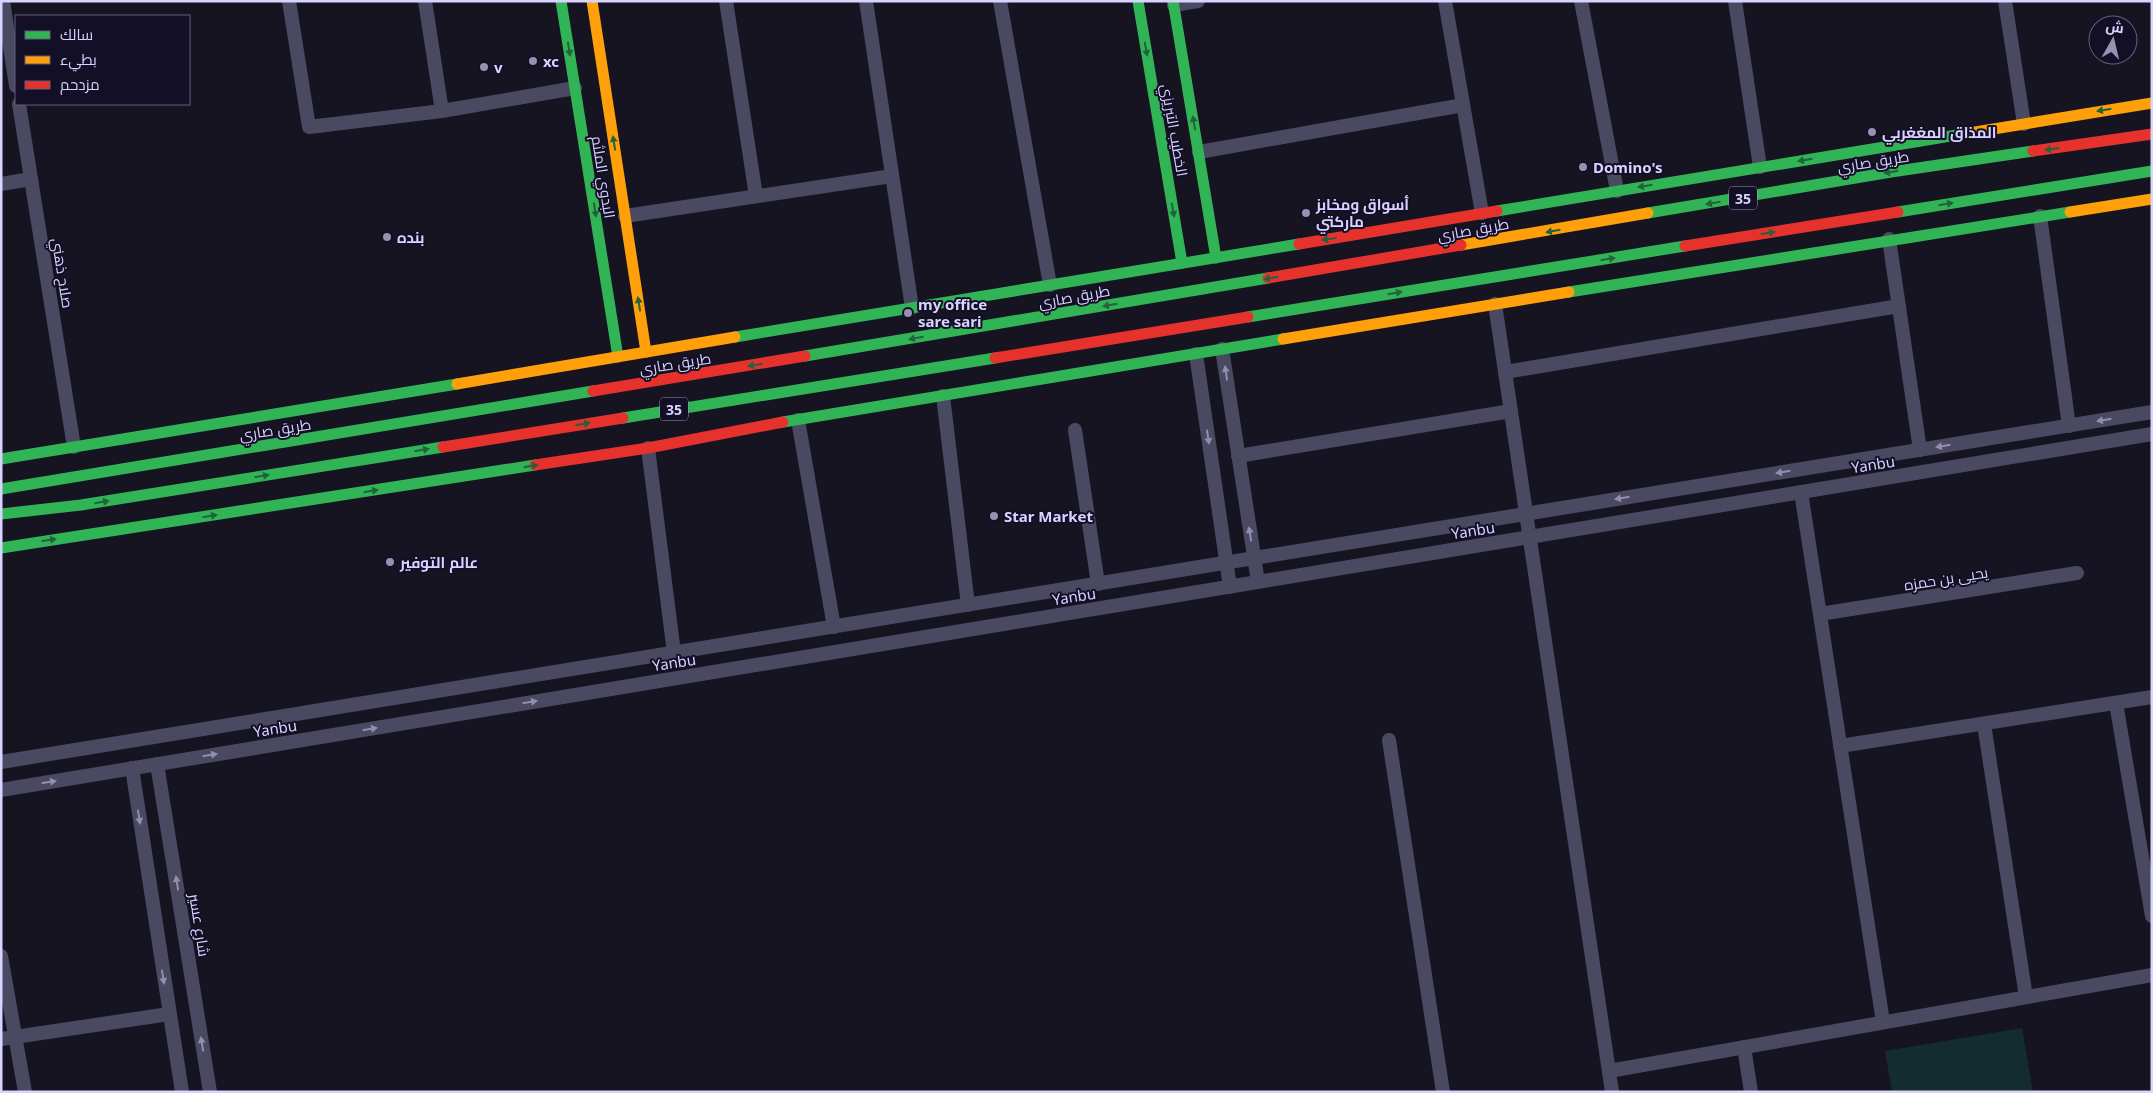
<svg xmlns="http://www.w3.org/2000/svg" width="2153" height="1093" viewBox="0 0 2153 1093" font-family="'Noto Sans',Cairo,sans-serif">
  <rect width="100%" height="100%" fill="#161421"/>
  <path fill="#132c2d" d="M 2022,1028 L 2033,1092 L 1892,1092 L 1885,1051 Z"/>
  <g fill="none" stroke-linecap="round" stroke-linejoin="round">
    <g stroke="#4a4962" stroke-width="14">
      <path d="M 3,1 L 16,86"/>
      <path d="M 289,1 L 309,127 L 442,111 L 575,88"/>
      <path d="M 425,1 L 442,111"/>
      <path d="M 726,1 L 756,196"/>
      <path d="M 866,1 L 912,308"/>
      <path d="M 1000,1 L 1050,285"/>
      <path d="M 1445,1 L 1482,213"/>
      <path d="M 1581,1 L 1617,191"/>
      <path d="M 1735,1 L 1760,167"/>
      <path d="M 2005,1 L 2024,124"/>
      <path d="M 1174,5 L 1198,1"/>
      <path d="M 19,104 L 74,447"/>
      <path d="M 1199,152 L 1463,105"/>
      <path d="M 1,184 L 31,179"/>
      <path d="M 625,216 L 892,176"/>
      <path d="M 2040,216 L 2069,426"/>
      <path d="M 1889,239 L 1920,450"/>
      <path d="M 1495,304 L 1612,1092"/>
      <path d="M 1222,349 L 1258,582"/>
      <path d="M 1196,354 L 1230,587"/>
      <path d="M 1505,372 L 1899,306"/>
      <path d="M 943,396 L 968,605"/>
      <path d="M 798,420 L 834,627"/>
      <path d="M 1075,430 L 1098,584"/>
      <path d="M 648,448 L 674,653"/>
      <path d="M 1238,456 L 1511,411"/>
      <path d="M 1801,492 L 1883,1022"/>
      <path d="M 1820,614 L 2077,573"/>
      <path d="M 2116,703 L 2152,916"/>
      <path d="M 1984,724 L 2026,997"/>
      <path d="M 1389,740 L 1443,1092"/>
      <path d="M 1840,746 L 2152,697"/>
      <path d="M 1,762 L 2152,412"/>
      <path d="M 157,764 L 210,1092"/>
      <path d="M 132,768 L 182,1092"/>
      <path d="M 1,790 L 2152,434"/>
      <path d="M 1,956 L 25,1092"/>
      <path d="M 1,1039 L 169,1014"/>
      <path d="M 1744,1047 L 1751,1092"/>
      <path d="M 1609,1071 L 2152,975"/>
    </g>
    <g stroke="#30b455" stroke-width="11">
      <path d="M 561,1 L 618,357"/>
      <path d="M 1138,1 L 1182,263"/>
      <path d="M 1173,1 L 1216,258"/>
      <path d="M 1497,211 L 1969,133"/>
      <path d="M 1898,212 L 2152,171"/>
      <path d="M 1648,213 L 1891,172 L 2033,151"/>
      <path d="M 1569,292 L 2070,212"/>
      <path d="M 1248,317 L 1685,246"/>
      <path d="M 735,337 L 1299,244"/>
      <path d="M 805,356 L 1268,278"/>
      <path d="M 623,418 L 995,358"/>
      <path d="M 783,422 L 1283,339"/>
      <path d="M 1,459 L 457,384"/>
      <path d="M 1,489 L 593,391"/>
      <path d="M 1,514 L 81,505 L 443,447"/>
      <path d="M 1,548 L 535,465"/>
    </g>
    <g stroke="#ff9f0a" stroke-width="11">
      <path d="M 592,1 L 646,352"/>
      <path d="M 1969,133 L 2152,103"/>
      <path d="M 2070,212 L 2152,199"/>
      <path d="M 1461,245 L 1648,213"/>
      <path d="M 1283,339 L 1569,292"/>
      <path d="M 457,384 L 735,337"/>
    </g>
    <g stroke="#e5322d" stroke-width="11">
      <path d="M 2033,151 L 2152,134"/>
      <path d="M 1299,244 L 1497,211"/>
      <path d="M 1685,246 L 1898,212"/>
      <path d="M 1268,278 L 1461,245"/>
      <path d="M 995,358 L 1248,317"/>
      <path d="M 593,391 L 805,356"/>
      <path d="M 443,447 L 623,418"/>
      <path d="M 535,465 L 648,448 L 783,422"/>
    </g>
  </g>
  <defs><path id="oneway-solid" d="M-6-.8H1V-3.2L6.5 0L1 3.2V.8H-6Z" transform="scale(1.25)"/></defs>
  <g fill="#22623e">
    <use href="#oneway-solid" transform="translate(569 49) rotate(81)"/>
    <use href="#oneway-solid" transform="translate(1146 49) rotate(80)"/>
    <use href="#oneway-solid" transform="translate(2104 110) rotate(171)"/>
    <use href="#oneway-solid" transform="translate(1194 123) rotate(-100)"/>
    <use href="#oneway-solid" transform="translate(614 143) rotate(-99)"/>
    <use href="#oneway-solid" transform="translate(2052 149) rotate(172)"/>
    <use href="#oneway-solid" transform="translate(1805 160) rotate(171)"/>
    <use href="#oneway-solid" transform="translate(1891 172) rotate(171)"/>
    <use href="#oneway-solid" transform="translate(1645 186) rotate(171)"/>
    <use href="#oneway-solid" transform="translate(1713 203) rotate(170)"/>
    <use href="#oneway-solid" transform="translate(1946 204) rotate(-9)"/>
    <use href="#oneway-solid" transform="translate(595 210) rotate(81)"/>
    <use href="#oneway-solid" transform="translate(1173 210) rotate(80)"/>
    <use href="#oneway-solid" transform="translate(1553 231) rotate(170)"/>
    <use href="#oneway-solid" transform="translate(1768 233) rotate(-9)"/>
    <use href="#oneway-solid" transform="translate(1329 239) rotate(171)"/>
    <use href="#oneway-solid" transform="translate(1608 259) rotate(-9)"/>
    <use href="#oneway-solid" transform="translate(1271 278) rotate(170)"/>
    <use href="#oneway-solid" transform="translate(1395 293) rotate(-9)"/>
    <use href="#oneway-solid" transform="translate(639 304) rotate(-99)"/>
    <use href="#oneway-solid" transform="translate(1110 305) rotate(170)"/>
    <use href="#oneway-solid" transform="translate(916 338) rotate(170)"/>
    <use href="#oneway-solid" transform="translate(755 365) rotate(171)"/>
    <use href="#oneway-solid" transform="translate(583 424) rotate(-9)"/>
    <use href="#oneway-solid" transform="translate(422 450) rotate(-9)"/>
    <use href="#oneway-solid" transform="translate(531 466) rotate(-9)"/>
    <use href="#oneway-solid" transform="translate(262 476) rotate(-9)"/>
    <use href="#oneway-solid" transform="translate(371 491) rotate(-9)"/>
    <use href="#oneway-solid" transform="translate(102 502) rotate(-9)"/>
    <use href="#oneway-solid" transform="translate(210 516) rotate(-9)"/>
    <use href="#oneway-solid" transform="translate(49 540) rotate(-9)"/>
  </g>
  <g fill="#928eb0">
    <use href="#oneway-solid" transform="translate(1226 373) rotate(-99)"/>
    <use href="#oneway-solid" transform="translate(2104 420) rotate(171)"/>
    <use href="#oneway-solid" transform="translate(1208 437) rotate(82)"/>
    <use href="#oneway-solid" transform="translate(1943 446) rotate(171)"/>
    <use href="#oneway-solid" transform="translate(1783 472) rotate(171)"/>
    <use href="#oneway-solid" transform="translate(1622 498) rotate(171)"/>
    <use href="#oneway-solid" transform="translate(1250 534) rotate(-99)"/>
    <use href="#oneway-solid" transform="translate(530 702) rotate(-9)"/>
    <use href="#oneway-solid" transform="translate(370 729) rotate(-9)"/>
    <use href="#oneway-solid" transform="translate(210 755) rotate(-9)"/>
    <use href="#oneway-solid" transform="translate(49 782) rotate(-9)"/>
    <use href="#oneway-solid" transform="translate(139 817) rotate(81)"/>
    <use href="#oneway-solid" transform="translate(177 883) rotate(-99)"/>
    <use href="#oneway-solid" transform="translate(163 977) rotate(81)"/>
    <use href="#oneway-solid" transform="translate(202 1044) rotate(-99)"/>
  </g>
  <g fill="#9591b1" stroke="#130f26" stroke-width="2">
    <circle cx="533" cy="61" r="5"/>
    <circle cx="484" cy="67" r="5"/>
    <circle cx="1872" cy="132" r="5"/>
    <circle cx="1583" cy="167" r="5"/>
    <circle cx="1306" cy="213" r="5"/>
    <circle cx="387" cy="237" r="5"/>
    <circle cx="908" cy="313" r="5"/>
    <circle cx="994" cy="516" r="5"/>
    <circle cx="390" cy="562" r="5"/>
  </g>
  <g text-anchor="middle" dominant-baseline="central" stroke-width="4" stroke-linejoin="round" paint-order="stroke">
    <g fill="#130f26" stroke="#9e99be" stroke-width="1">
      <rect x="1729" y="186.5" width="28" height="23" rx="4"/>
      <rect x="660" y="397.5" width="28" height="23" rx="4"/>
    </g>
    <g font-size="14" font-weight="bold" fill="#d9d4ff">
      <text x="1743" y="198">35</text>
      <text x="674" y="409">35</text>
    </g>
    <g font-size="15" font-weight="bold" fill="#d9d4ff" stroke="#130f26" text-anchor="start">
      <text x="543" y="61">xc</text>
      <text x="494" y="67">v</text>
      <text x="1882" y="132">المذاق المغغربي</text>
      <text x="1593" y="167">Domino's</text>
      <text x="1316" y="204">أسواق ومخابز<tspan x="1316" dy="17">ماركتي</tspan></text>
      <text x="397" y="237">بنده</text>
      <text x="918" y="304">my office<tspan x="918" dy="17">sare sari</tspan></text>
      <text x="1004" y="516">Star Market</text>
      <text x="400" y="562">عالم التوفير</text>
    </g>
    <g font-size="15" fill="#d9d4ff" stroke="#130f26">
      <text transform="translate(1175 130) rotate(80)">الخطيب التبريزي</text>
      <text transform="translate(1873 161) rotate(-9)">طريق صاري</text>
      <text transform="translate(604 177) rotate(81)">البدوي الملثم</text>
      <text transform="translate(1473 229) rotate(-10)">طريق صاري</text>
      <text transform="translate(63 273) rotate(81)">صلاح ذهني</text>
      <text transform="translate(1074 296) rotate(-10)">طريق صاري</text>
      <text transform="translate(675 363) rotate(-9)">طريق صاري</text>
      <text transform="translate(275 429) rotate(-9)">طريق صاري</text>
      <text transform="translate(1873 464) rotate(-9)">Yanbu</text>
      <text transform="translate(1473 530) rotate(-9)">Yanbu</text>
      <text transform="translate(1946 578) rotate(-9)">يحيى بن حمزه</text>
      <text transform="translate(1074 596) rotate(-9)">Yanbu</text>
      <text transform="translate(674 662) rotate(-9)">Yanbu</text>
      <text transform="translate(275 728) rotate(-9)">Yanbu</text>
      <text transform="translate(200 925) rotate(81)">شارع عسير</text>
    </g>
  </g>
  <rect width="2153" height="1093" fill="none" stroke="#d9d4ff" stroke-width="5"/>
  <rect x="15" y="15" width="175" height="90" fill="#130f26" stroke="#625e7d"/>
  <rect x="25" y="31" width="25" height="8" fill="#30b455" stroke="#625e7d"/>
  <text x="60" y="40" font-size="15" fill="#d9d4ff">سالك</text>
  <rect x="25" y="56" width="25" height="8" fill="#ff9f0a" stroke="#625e7d"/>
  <text x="60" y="65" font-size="15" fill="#d9d4ff">بطيء</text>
  <rect x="25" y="81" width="25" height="8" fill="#e5322d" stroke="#625e7d"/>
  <text x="60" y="90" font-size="15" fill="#d9d4ff">مزدحم</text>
  <g transform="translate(2113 40) rotate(8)"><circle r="24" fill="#130f26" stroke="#625e7d"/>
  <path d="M0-4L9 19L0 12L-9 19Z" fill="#9591b1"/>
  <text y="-8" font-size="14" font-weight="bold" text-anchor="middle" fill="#d9d4ff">ش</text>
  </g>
</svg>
